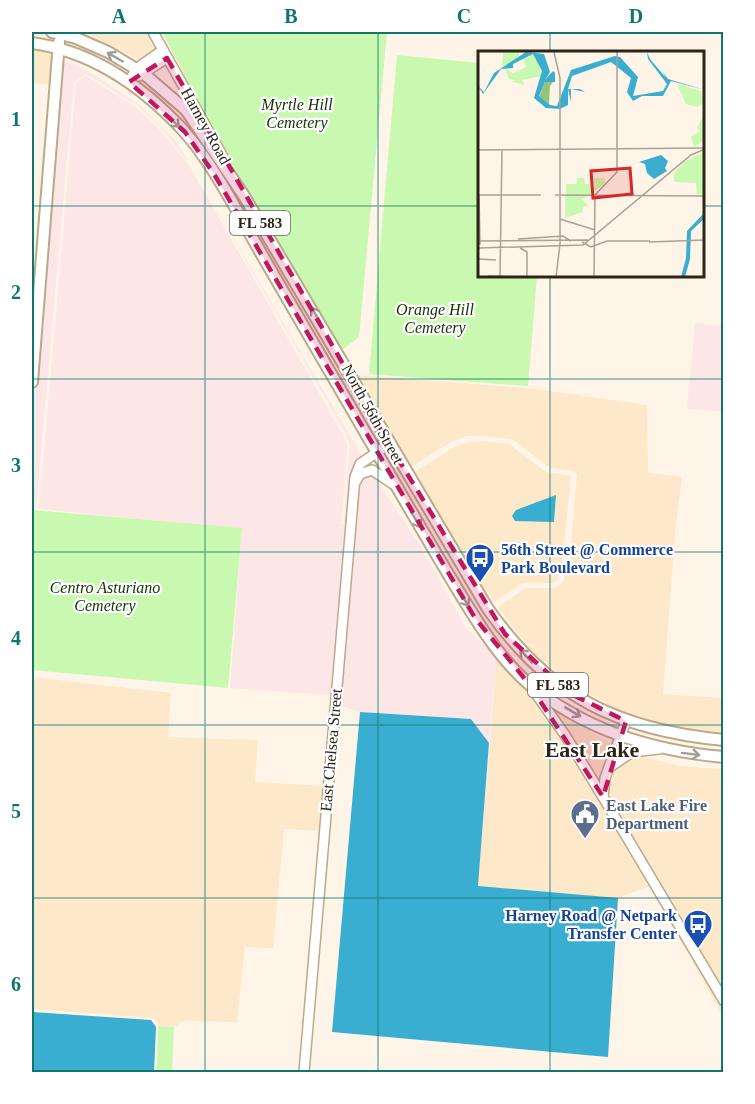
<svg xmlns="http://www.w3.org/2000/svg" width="755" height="1104" viewBox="0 0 755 1104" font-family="'Times New Roman',serif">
  <rect width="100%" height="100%" fill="#fef5e8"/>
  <g fill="#fde8c9">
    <path d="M 83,32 L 149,32 L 159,49 L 142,61 Z"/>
    <path d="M 32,49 L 55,56 L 53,85 L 32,83 Z"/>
    <path d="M 357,375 L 528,388 L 647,405 L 648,473 L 682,477 L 676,523 L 663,694 L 723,698 L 723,737 L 689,734 L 623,713 L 565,680 L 531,650 L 498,607 L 526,588 L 555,588 L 563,582 L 570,557 L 577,475 L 574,471 L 550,468 L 512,439 L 481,436 L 467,436 L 453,441 L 410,467 Z"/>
    <path d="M 481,441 L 509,444 L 546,472 L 571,476 L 563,556 L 558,579 L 554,583 L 523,583 L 494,602 L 475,577 L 413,473 L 456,446 L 469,442 Z"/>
    <path d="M 497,658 L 520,678 L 562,736 L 723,1007 L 723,1016 L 650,886 L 618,898 L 478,886 Z"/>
    <path d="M 32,677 L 171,693 L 168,737 L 258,740 L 255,782 L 325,786 L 321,831 L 284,829 L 273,948 L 245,947 L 237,1022 L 183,1021 L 174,1027 L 158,1026 L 157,1020 L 151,1018 L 32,1009 Z"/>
    <path d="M 544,699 L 568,721 L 614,744 L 601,788 Z"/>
    <path d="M 638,756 L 679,766 L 723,769 L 723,995 L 606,797 L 612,769 L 628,757 Z"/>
  </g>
  <g fill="#fce6e6">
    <path d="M 61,59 L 86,70 L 137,103 L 176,141 L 189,163 L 162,129 L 138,106 L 86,74 L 74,82 L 36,508 L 32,508 L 32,418 Z"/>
    <path d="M 86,76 L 137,108 L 160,130 L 190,167 L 343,435 L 347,444 L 341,524 L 345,525 L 330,695 L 230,688 L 242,529 L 39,509 L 76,83 Z"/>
    <path d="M 203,186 L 363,458 L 348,523 L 344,522 L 350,445 L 346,434 Z"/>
    <path d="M 695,323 L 723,326 L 723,412 L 687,409 Z"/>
    <path d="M 373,474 L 418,542 L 466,628 L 497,658 L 489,743 L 471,719 L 360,712 L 338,705 L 357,486 L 361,478 Z"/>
  </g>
  <g fill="#c9f8b0">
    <path d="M 162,32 L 387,32 L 359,337 L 341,351 L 228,158 Z"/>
    <path d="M 397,55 L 479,63 L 479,276 L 537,276 L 528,386 L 369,374 Z"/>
    <path d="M 32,510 L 242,528 L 228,688 L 32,670 Z"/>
    <path d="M 158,1026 L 174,1027 L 172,1072 L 157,1072 Z"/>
  </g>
  <g fill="#39aed0">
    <path d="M 556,495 L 554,522 L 515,521 L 512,516 L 516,510 Z"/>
    <path d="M 360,712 L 471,719 L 489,743 L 478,886 L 618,898 L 608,1057 L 332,1032 Z"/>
    <path d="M 32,1012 L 151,1020 L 156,1027 L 154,1072 L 32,1072 Z"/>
  </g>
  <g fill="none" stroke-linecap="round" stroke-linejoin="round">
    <g stroke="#bda889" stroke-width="12">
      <g id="secondary">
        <path d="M 153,32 L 223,157"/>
        <path d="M 139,76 L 167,58"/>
        <path d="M 129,82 L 136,69 L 163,50"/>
        <path d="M 356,481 L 360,474 L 372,470 L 393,484"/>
        <path d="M 534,691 L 565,735 L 603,797"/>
        <path d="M 626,721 L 605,778 L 603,797 L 724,1001"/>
        <path d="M 610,767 L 632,752 L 659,749"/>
        <path d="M 304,1072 L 355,477 L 360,464 L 389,444"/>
      </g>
    </g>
    <g stroke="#bda889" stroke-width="14">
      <g id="primary">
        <path d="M 52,32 L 76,38 L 108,52 L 143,73 L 186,110 L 244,196 L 488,609 C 550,697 618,730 724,740"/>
        <path d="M 32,43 C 91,51 142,86 183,130 C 215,165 244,225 269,267 C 326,364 381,461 438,557 C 463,598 493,654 530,685 C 585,730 654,751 724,757"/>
        <path d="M 32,382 L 59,42"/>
      </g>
    </g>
    <use href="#secondary" stroke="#fff" stroke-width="9"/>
    <use href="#primary" stroke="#fff" stroke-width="10"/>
  </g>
  <defs><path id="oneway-shaft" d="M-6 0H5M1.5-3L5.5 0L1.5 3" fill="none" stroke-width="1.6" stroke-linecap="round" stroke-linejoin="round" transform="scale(1.5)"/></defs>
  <g stroke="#a09c97">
    <use href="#oneway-shaft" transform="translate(115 57) rotate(-150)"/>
    <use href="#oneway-shaft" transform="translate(173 121) rotate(45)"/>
    <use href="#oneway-shaft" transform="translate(316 315) rotate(-121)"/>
    <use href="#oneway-shaft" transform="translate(416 520) rotate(59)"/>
    <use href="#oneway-shaft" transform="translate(464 599) rotate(59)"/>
    <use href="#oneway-shaft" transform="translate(526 656) rotate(-133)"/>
    <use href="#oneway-shaft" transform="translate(573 712) rotate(31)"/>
    <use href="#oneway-shaft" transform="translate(691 754) rotate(7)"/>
  </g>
  <path fill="#c2185b" fill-opacity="0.2" stroke="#c2185b" stroke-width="4.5" stroke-dasharray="12 8" stroke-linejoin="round" d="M 167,58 L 389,444 L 505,634 L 571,694 L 626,721 L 603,797 L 529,684 L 475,618 L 214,174 L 185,132 L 129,82 Z"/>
  <path fill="none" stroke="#0f766e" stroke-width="1.5" stroke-opacity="0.55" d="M 205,32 L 205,1072M 378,32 L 378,1072M 550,32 L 550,52M 32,206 L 479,206M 702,206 L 724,206M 550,276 L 550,1072M 32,379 L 724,379M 32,552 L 724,552M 32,725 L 724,725M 32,898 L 724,898"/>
  <defs>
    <g id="bus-pin" transform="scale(1.5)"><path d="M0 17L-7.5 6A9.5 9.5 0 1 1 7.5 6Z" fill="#1a4fb4" stroke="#fff"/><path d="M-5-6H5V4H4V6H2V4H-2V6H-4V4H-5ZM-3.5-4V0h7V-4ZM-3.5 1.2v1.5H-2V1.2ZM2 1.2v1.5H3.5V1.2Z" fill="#fff"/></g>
    <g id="civic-pin" transform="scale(1.5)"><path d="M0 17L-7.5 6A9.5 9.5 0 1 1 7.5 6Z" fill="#5c6f8a" stroke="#fff"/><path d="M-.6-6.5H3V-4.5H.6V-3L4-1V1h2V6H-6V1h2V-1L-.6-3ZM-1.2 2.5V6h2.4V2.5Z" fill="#fff"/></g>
  </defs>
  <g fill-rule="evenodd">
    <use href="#bus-pin" x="480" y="558"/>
    <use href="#civic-pin" x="585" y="814"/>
    <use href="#bus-pin" x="698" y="924"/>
  </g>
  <g text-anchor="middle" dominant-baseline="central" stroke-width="4.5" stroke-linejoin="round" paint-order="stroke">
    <g fill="#fff" stroke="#6b665d" stroke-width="1.5">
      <rect x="230" y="211" width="60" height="24" rx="4.5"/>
      <rect x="528" y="673" width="60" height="24" rx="4.5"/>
    </g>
    <g font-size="15" font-weight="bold" fill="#2c2417">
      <text x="260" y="223">FL 583</text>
      <text x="558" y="685">FL 583</text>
    </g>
    <g font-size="16" font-style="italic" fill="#143200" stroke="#fff">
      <text x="297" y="104">Myrtle Hill<tspan x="297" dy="18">Cemetery</tspan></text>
      <text x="435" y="309">Orange Hill<tspan x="435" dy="18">Cemetery</tspan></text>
      <text x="105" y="587">Centro Asturiano<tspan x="105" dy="18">Cemetery</tspan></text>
    </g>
    <g font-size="16" fill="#2c2417" stroke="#fff">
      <text transform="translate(206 126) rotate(61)">Harney Road</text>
      <text transform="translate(373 414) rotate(61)">North 56th Street</text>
      <text transform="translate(331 750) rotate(-85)">East Chelsea Street</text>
    </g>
    <g font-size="16" font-weight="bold" fill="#164399" stroke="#fff" text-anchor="start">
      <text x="501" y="549">56th Street @ Commerce<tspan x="501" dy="18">Park Boulevard</tspan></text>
      <text x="677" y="915" text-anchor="end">Harney Road @ Netpark<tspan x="677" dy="18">Transfer Center</tspan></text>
    </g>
    <g font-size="16" font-weight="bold" fill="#4e5e75" stroke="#fff" text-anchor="start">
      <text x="606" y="805">East Lake Fire<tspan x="606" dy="18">Department</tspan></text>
    </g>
    <g font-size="22" font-weight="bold" fill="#2c2417" stroke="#fff">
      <text x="592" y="749">East Lake</text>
    </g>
  </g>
  <g transform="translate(478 51)">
    <rect width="226" height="226" fill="#fef5e8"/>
    <path d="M 25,1 L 41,1 L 41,8 L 24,16 ZM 55,3 L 62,14 L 63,25 L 44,29 L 47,34 L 32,30 L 39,30 L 31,28 L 27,17 L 35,22 L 48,16 L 45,10 ZM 199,33 L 223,40 L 226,52 L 219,56 L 208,53 ZM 226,64 L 226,90 L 216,96 L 213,86 L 222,80 L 219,76 ZM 226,101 L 226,143 L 219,143 L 218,132 L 196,131 L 196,122 L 207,110 ZM 99,127 L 106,127 L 107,133 L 116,133 L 116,127 L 127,127 L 127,133 L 104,149 L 111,154 L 105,156 L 105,161 L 87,167 L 88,133 L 99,133 Z" fill="#c9f8b0"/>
    <path d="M 67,31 L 75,31 L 72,35 L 71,53 L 61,46 Z" fill="#95c47a"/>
    <path d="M 48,1 L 66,3 L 72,21 L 67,29 L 75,20 L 77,22 L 77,31 L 67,31 L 61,45 L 72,54 L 79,55 L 93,19 L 137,5 L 142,6 L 160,26 L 155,45 L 185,40 L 189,33 L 170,8 L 169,1 L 172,8 L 188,27 L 184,20 L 190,28 L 227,39 L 193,30 L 185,45 L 164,45 L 155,50 L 149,41 L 153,27 L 133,11 L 94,25 L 90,38 L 102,38 L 107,41 L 93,38 L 93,51 L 90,38 L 90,54 L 82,58 L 68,57 L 56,47 L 64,20 L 55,3 L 35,13 L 35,17 L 23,18 L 5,43 L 0,35 L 6,41 L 16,22 ZM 183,104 L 190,110 L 187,117 L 189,120 L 176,128 L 169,122 L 167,113 L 161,111 ZM 226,162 L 226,168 L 213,180 L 212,208 L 207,226 L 203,226 L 208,207 L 209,180 Z" fill="#39aed0"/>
    <path fill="none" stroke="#aaa194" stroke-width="1.5" d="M 76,1 L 82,27 L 82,193 L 78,226M 0,99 L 227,97M 0,144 L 63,144M 1,144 L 2,194M 77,144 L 227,145M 82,168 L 117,179M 40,188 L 85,185 L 93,190M 0,190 L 110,189M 104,191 L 113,196 L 129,190 L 172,190M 171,191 L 227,189M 0,197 L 105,194 L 213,104 L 227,98M 42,197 L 49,201 L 49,226M 0,208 L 18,209M 10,225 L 45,226M 22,226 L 24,98M 116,226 L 117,144 L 139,121 L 139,1"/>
    <path fill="#d62828" fill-opacity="0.15" stroke="#d62828" stroke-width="3" d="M 152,117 L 154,143 L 115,147 L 113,120 Z"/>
    <rect width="226" height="226" fill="none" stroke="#2c2417" stroke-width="3"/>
  </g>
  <rect width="755" height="1104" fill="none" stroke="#ffffff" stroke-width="66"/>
  <rect x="33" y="33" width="689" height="1038" fill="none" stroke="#0f766e" stroke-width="2"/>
  <g font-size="20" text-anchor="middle" font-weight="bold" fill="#0f766e">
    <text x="119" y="23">A</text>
    <text x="291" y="23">B</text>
    <text x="464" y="23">C</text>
    <text x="636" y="23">D</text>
    <text x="16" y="126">1</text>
    <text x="16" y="299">2</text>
    <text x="16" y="472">3</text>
    <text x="16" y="645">4</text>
    <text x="16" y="818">5</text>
    <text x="16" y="991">6</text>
  </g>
</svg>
